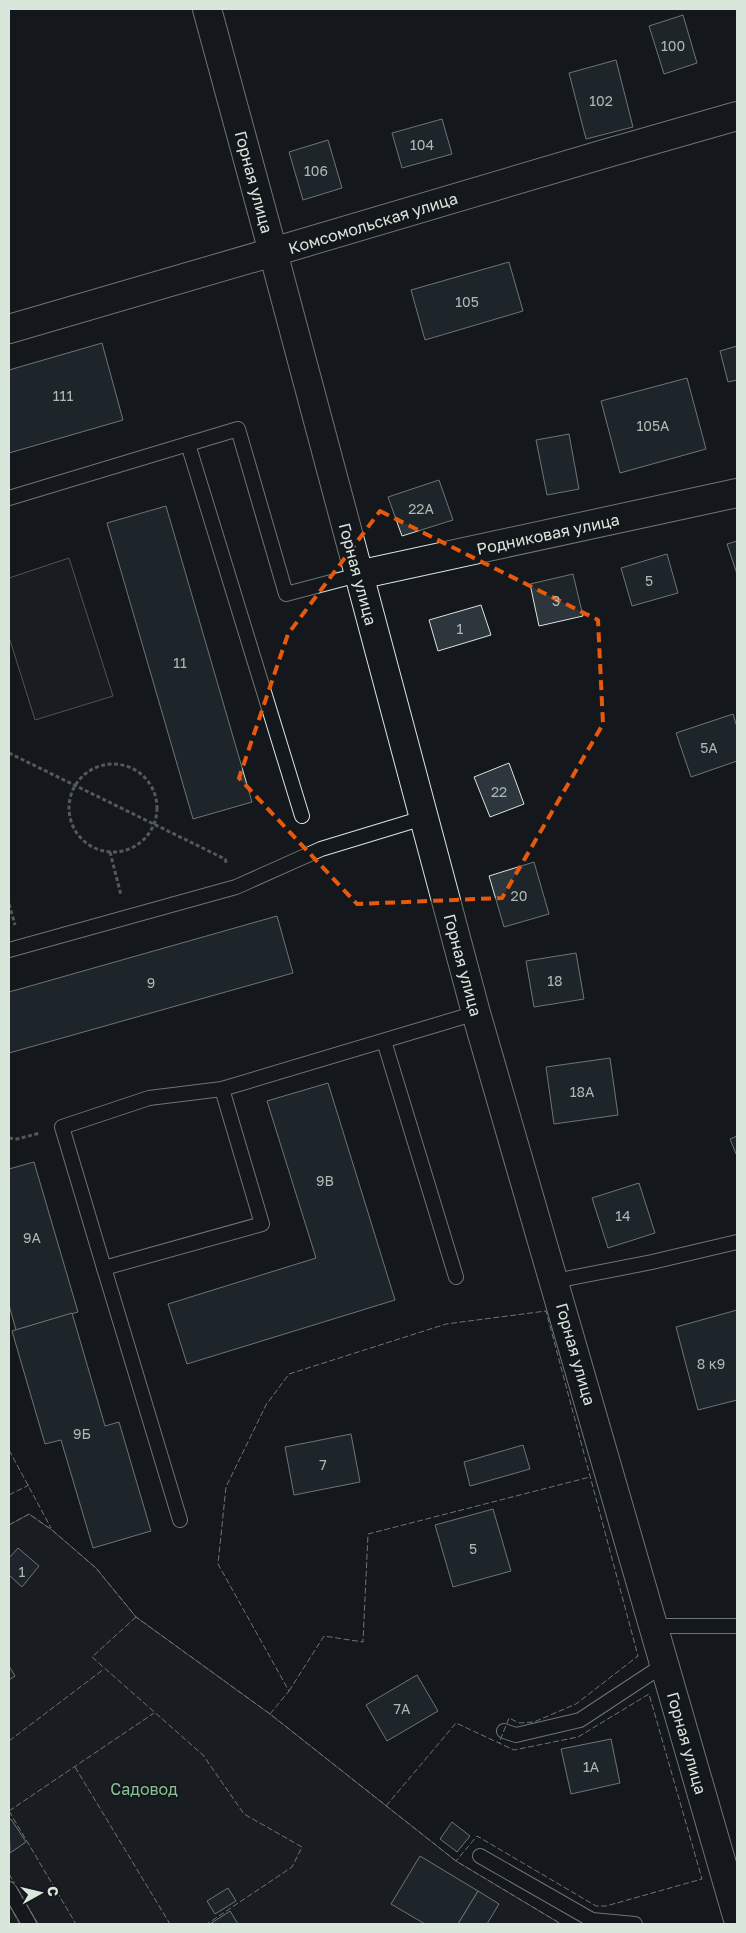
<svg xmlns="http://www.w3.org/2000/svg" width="746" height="1933" viewBox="0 0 746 1933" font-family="'Golos Text',sans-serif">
  <rect width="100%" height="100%" fill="#14181c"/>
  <g fill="#202428" stroke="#939e99">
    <path d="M 69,558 L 113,696 L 35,720 L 9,637 L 9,578 Z"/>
    <path d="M 29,1514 L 52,1530 L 96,1568 L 136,1617 L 270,1714 L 456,1861 L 561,1924 L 9,1924 L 9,1525 Z"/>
  </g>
  <g fill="#2c363c" stroke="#d8e6dc">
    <path d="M 683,15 L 697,63 L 664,74 L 649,26 Z"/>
    <path d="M 616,60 L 633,127 L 586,139 L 569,73 Z"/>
    <path d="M 442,119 L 452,154 L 402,168 L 392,133 Z"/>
    <path d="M 328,140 L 342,188 L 303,200 L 289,152 Z"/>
    <path d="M 509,262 L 523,311 L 425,340 L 411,290 Z"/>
    <path d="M 102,343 L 123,420 L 9,453 L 9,370 Z"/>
    <path d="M 737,346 L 737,380 L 728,382 L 720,351 Z"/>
    <path d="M 687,378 L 706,449 L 620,473 L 601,401 Z"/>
    <path d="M 569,434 L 579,489 L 547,495 L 536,440 Z"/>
    <path d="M 439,480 L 453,520 L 402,536 L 388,497 Z"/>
    <path d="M 166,506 L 252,802 L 193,819 L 107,523 Z"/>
    <path d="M 737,541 L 737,574 L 727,544 Z"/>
    <path d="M 667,554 L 678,593 L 632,606 L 621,568 Z"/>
    <path d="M 573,574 L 583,616 L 539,626 L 530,584 Z"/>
    <path d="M 481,605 L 491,635 L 438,651 L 429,620 Z"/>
    <path d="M 733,714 L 737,727 L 737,761 L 691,777 L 676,733 Z"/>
    <path d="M 509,763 L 524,804 L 490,817 L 474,777 Z"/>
    <path d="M 534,862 L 549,914 L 504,927 L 489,876 Z"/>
    <path d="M 277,916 L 293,973 L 9,1053 L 9,992 Z"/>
    <path d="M 576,953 L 584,999 L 534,1007 L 526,961 Z"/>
    <path d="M 610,1058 L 618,1115 L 554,1124 L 546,1067 Z"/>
    <path d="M 328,1083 L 395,1300 L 187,1364 L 168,1304 L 316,1258 L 267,1101 Z"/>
    <path d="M 737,1136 L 737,1156 L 730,1139 Z"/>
    <path d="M 34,1162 L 78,1312 L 16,1330 L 9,1305 L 9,1169 Z"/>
    <path d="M 639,1183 L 655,1233 L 608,1248 L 592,1198 Z"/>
    <path d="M 737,1310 L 737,1400 L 698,1410 L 676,1327 Z"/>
    <path d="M 72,1313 L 105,1426 L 119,1422 L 151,1531 L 93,1548 L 61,1440 L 45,1444 L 12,1331 Z"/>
    <path d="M 351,1434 L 360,1482 L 294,1495 L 285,1447 Z"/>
    <path d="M 523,1445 L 530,1469 L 470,1486 L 464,1462 Z"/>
    <path d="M 493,1509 L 511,1571 L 453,1587 L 435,1525 Z"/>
    <path d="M 18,1548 L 39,1566 L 22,1587 L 9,1575 L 9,1558 Z"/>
    <path d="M 9,1666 L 15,1676 L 9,1680 Z"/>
    <path d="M 417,1675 L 438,1711 L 387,1741 L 366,1705 Z"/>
    <path d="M 611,1739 L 620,1783 L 571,1794 L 561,1749 Z"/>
    <path d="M 11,1819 L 26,1842 L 10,1853 L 9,1820 Z"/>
    <path d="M 452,1822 L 470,1836 L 457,1852 L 440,1839 Z"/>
    <path d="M 420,1856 L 478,1891 L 458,1924 L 425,1924 L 391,1904 Z"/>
    <path d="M 228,1888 L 236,1901 L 215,1914 L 207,1901 Z"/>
    <path d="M 478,1891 L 499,1904 L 487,1924 L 458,1924 Z"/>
    <path d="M 230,1911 L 238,1924 L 210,1924 Z"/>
  </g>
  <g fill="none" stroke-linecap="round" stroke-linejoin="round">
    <g stroke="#d8e6dc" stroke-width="16">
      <g id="lane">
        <path d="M 9,498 L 188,444"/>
        <path d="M 302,816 L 188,444 L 238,429 L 286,594 L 358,575"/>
        <path d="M 9,950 L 236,887 L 321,849 L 423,818"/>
        <path d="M 384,1041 L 456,1277"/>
        <path d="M 222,1089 L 262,1224 L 104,1268 L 62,1127 L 149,1098 L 222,1089 L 476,1013"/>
        <path d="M 104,1268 L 180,1520"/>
        <path d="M 555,1281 L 652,1262 L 737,1242"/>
        <path d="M 654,1626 L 737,1626"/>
        <path d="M 504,1731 L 516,1735 L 580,1720 L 665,1664"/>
        <path d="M 480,1856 L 592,1920 L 635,1924"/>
        <path d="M 9,1889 L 29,1924"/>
      </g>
    </g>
    <g stroke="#d8e6dc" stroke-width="30">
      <g id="street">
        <path d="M 737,116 L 611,152 L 273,252 L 476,1013 L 737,1916"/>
        <path d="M 358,575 L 737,493"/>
      </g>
    </g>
    <g stroke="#d8e6dc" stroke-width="30">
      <path id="secondary" d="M 9,329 L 273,252 L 207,9"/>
    </g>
    <g stroke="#9da8a2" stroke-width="3" stroke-dasharray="4 2.5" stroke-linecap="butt">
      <path d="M 9,753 L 225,859 L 227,865"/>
      <circle cx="113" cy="808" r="44"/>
      <path d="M 110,852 L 121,895"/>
      <path d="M 9,904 L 15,925"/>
      <path d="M 9,1138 L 17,1139 L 40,1133"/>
    </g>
    <use href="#lane" stroke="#14181c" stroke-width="14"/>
    <use href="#street" stroke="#14181c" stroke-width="28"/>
    <use href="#secondary" stroke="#14181c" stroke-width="28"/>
    <g stroke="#d8e6dc" stroke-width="1" stroke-dasharray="6 2.5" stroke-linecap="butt">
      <path d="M 9,1450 L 51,1528"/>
      <path d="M 9,1495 L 29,1485"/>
      <path d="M 9,1525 L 29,1514 L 52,1530 L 96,1568 L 136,1617 L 270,1714 L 456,1861 L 561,1924"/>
      <path d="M 136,1617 L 92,1657 L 203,1755 L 244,1814 L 302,1847 L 292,1867 L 207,1924"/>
      <path d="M 289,1691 L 324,1636 L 363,1642 L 368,1534 L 590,1477"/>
      <path d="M 270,1714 L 289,1691 L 218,1564 L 226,1487 L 266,1405 L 289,1374 L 446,1324 L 546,1311 L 638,1656 L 576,1704 L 534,1722 L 519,1723 L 509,1718 L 499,1743"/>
      <path d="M 9,1741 L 104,1669"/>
      <path d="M 75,1767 L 170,1924"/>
      <path d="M 386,1806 L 456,1723 L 514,1750 L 578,1737 L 649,1694 L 702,1879 L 606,1906 L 596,1906 L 477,1836 L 456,1861"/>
      <path d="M 9,1811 L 154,1713"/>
      <path d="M 9,1811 L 76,1924"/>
      <path d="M 9,1874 L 38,1924"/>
      <path d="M 9,1905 L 20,1924"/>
    </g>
  </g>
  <path d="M0 0H746V1933H0ZM 380,511 L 598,620 L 603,724 L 502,898 L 357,904 L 239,778 L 288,634 Z" fill="#14181c" fill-opacity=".55" fill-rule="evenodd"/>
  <path fill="none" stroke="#e8590c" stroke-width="4" stroke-dasharray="10 6" stroke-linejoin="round" d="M 380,511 L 598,620 L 603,724 L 502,898 L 357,904 L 239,778 L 288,634 Z"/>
  <g text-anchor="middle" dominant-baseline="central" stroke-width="4" stroke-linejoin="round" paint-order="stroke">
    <g font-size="14" fill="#adbab4">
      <text x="673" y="45">100</text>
      <text x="601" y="100">102</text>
      <text x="422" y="144">104</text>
      <text x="316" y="170">106</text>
      <text x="467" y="301">105</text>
      <text x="63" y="395">111</text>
      <text x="653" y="425">105А</text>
      <text x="421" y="508">22А</text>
      <text x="649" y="580">5</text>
      <text x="556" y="600">3</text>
      <text x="460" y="628">1</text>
      <text x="180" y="662">11</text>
      <text x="709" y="747">5А</text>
      <text x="499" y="791">22</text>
      <text x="519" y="895">20</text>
      <text x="555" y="980">18</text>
      <text x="151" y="982">9</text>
      <text x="582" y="1091">18А</text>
      <text x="325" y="1180">9В</text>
      <text x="623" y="1215">14</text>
      <text x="32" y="1237">9А</text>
      <text x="711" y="1363">8 к9</text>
      <text x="82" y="1433">9Б</text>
      <text x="323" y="1464">7</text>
      <text x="473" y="1548">5</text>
      <text x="22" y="1571">1</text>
      <text x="402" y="1708">7А</text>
      <text x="591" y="1766">1А</text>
    </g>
    <g font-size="16" fill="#d8e6dc" stroke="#14181c">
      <text transform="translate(254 182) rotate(75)">Горная улица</text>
      <text transform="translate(373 223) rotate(-17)">Комсомольская улица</text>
      <text transform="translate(548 534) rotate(-12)">Родниковая улица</text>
      <text transform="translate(358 574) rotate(75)">Горная улица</text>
      <text transform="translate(463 965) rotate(75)">Горная улица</text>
      <text transform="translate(576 1354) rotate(74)">Горная улица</text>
      <text transform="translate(687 1743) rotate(74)">Горная улица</text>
    </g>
    <g font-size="16" fill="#8ac095" stroke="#14181c">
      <text x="144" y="1789">Садовод</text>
    </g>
  </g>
  <rect width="746" height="1933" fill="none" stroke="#d8e6dc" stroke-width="20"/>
  <g transform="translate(40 1893) rotate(82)" stroke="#14181c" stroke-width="4" paint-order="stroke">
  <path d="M0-4L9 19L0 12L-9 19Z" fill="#d8e6dc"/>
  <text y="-8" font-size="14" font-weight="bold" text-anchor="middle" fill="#d8e6dc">С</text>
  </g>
</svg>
